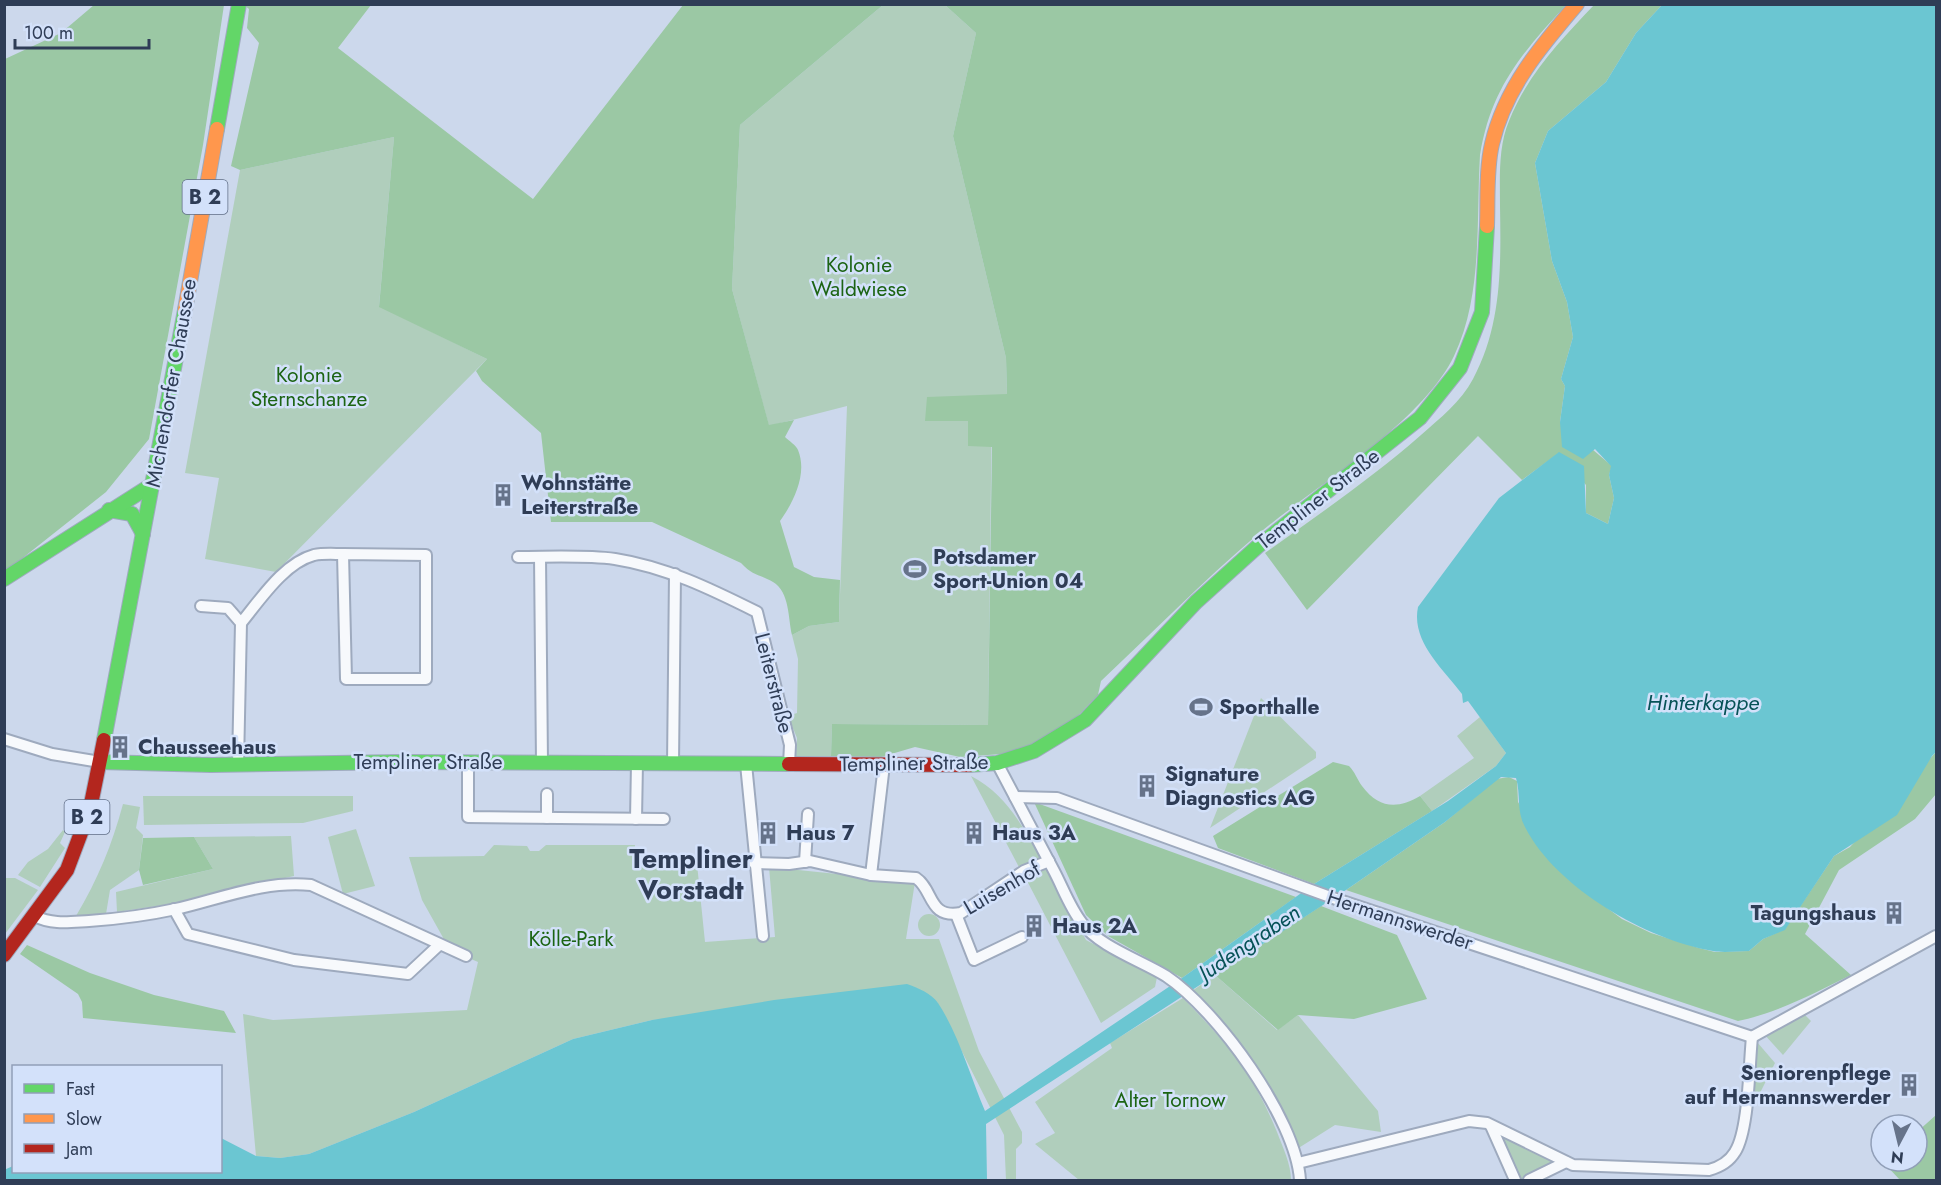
<svg xmlns="http://www.w3.org/2000/svg" width="1941" height="1185" viewBox="0 0 1941 1185" font-family="Jost,sans-serif">
  <rect width="100%" height="100%" fill="#ccd8ec"/>
  <g fill="#b0cebc">
    <path d="M 883,5 L 945,5 L 976,33 L 953,136 L 1006,358 L 1007,395 L 992,396 L 988,725 L 832,724 L 831,756 L 796,756 L 797,738 L 788,716 L 797,713 L 798,659 L 792,635 L 809,626 L 839,622 L 847,406 L 769,426 L 732,289 L 740,125 Z"/>
    <path d="M 394,137 L 379,306 L 487,359 L 276,572 L 205,559 L 219,478 L 185,473 L 240,170 Z"/>
    <path d="M 1261,698 L 1316,752 L 1316,758 L 1210,828 Z"/>
    <path d="M 1480,717 L 1506,753 L 1496,766 L 1432,811 L 1420,796 L 1474,758 L 1457,736 Z"/>
    <path d="M 971,776 C 1006,794 1022,825 1040,858 L 1020,869 Z"/>
    <path d="M 143,796 L 353,796 L 353,811 L 303,823 L 144,825 Z"/>
    <path d="M 123,804 L 140,807 L 136,828 L 143,835 L 139,870 L 110,890 L 106,914 L 76,916 C 98,879 112,845 123,804 Z"/>
    <path d="M 356,829 L 375,886 L 343,894 L 328,837 Z"/>
    <path d="M 63,830 L 65,832 L 60,843 L 65,848 L 40,887 L 18,875 L 28,862 L 48,849 Z"/>
    <path d="M 291,836 L 294,876 L 170,904 L 117,912 L 116,892 L 213,869 L 194,837 Z"/>
    <path d="M 494,845 L 527,846 L 530,851 L 539,851 L 546,845 L 635,845 L 634,853 L 650,854 L 650,862 L 677,865 L 697,864 L 705,942 L 775,937 L 769,867 L 915,882 L 906,939 L 939,939 L 979,1051 L 1022,1132 L 1022,1143 L 1016,1149 L 1016,1180 L 1006,1180 L 1004,1135 L 937,1002 L 652,1020 L 573,1039 L 414,1112 L 309,1154 L 280,1158 L 256,1156 L 243,1014 L 273,1020 L 467,1010 L 478,962 L 450,950 L 422,900 L 409,857 L 484,856 Z"/>
    <path d="M 1044,865 L 1086,940 L 1157,977 L 1155,987 L 1101,1023 L 1024,875 Z"/>
    <path d="M 5,878 L 15,878 L 38,890 L 5,934 Z"/>
    <circle cx="929" cy="925" r="11"/>
    <path d="M 1215,975 L 1277,1030 L 1298,1015 L 1378,1111 L 1381,1132 L 1335,1125 L 1297,1149 C 1268,1079 1247,1045 1192,991 Z"/>
    <path d="M 1183,998 C 1227,1043 1253,1073 1277,1132 C 1283,1148 1291,1164 1291,1180 L 1079,1180 L 1035,1144 L 1055,1133 L 1035,1102 L 1112,1048 L 1110,1043 Z"/>
    <path d="M 1802,1012 L 1811,1021 L 1783,1055 L 1763,1033 Z"/>
    <path d="M 1757,1042 L 1775,1063 L 1757,1099 L 1750,1098 Z"/>
    <path d="M 1504,1135 L 1553,1161 L 1553,1164 L 1520,1180 L 1501,1138 Z"/>
  </g>
  <g fill="#9bc8a4">
    <path d="M 94,5 L 224,5 L 203,145 L 149,439 L 106,492 L 5,572 L 5,59 L 61,33 Z"/>
    <path d="M 244,5 L 371,5 L 338,48 L 533,199 L 683,5 L 883,5 L 740,125 L 732,289 L 769,425 L 794,420 L 785,437 C 789,441 796,445 798,450 C 808,474 793,503 780,521 L 794,567 L 814,577 L 840,580 L 839,622 L 809,626 L 792,635 C 788,619 790,592 773,582 C 759,574 753,576 741,563 L 652,522 L 551,522 L 541,433 L 482,381 L 476,371 L 487,359 L 379,307 L 394,137 L 240,170 L 231,166 L 259,43 L 247,28 L 249,9 Z"/>
    <path d="M 945,5 L 1566,5 C 1522,53 1491,88 1480,155 C 1476,222 1483,295 1454,356 C 1422,423 1314,487 1257,535 C 1203,581 1153,632 1101,681 L 1098,695 L 1070,724 L 1015,753 L 960,757 L 915,747 L 881,757 L 831,756 L 832,724 L 988,725 L 992,447 L 968,446 L 968,421 L 925,421 L 927,397 L 1007,394 L 1006,358 L 953,136 L 976,33 Z"/>
    <path d="M 1594,5 L 1662,5 L 1636,33 L 1606,82 L 1548,131 L 1535,163 L 1552,261 L 1567,302 L 1573,337 L 1561,379 L 1565,386 L 1560,422 L 1612,466 L 1609,475 L 1614,498 L 1608,524 L 1586,513 L 1586,485 L 1559,453 L 1522,480 L 1478,436 L 1307,610 L 1265,553 C 1318,515 1372,478 1421,435 C 1440,418 1461,402 1473,379 C 1502,325 1501,265 1500,206 C 1500,178 1498,147 1509,121 C 1527,75 1561,40 1594,5 Z"/>
    <path d="M 1936,752 L 1936,794 L 1915,819 L 1839,870 L 1805,934 L 1851,975 C 1814,993 1778,1013 1738,1021 L 1346,890 L 1445,822 L 1496,779 L 1509,777 L 1517,781 L 1518,802 L 1568,879 L 1622,919 L 1651,933 L 1699,948 L 1715,952 L 1749,951 L 1763,939 L 1785,929 L 1834,856 L 1850,847 Z"/>
    <path d="M 1333,762 L 1349,766 C 1355,772 1357,779 1362,786 C 1379,809 1398,809 1420,796 L 1432,811 L 1314,884 L 1218,848 L 1213,836 Z"/>
    <path d="M 1034,802 L 1296,897 L 1182,978 L 1108,936 L 1086,915 Z"/>
    <path d="M 194,837 L 213,869 L 143,885 L 139,870 L 143,838 Z"/>
    <path d="M 1321,906 L 1397,935 L 1427,999 L 1354,1019 L 1298,1015 L 1278,1030 L 1215,975 Z"/>
    <path d="M 27,945 L 90,973 L 154,995 L 224,1011 L 236,1033 L 83,1018 L 82,1002 L 78,994 L 20,954 Z"/>
    <path d="M 1936,1115 L 1936,1180 L 1900,1180 L 1884,1163 L 1917,1161 L 1917,1132 Z"/>
  </g>
  <path fill="#6bc6d2" d="M 1662,5 L 1936,5 L 1936,752 L 1932,756 L 1897,815 L 1834,856 L 1785,930 L 1763,939 L 1749,951 C 1738,951 1724,953 1713,951 C 1647,940 1556,888 1525,827 C 1516,811 1521,794 1516,778 L 1501,777 L 1445,822 L 1346,890 L 986,1124 L 987,1180 L 5,1180 L 4,1170 L 13,1166 L 14,1172 L 220,1172 L 221,1138 L 256,1156 L 280,1158 L 309,1154 L 414,1112 L 573,1039 L 652,1020 L 774,1000 L 907,984 C 918,988 931,993 938,1003 C 958,1033 971,1078 985,1111 L 1182,978 L 1314,884 L 1448,801 L 1496,766 L 1506,753 L 1468,701 L 1463,703 L 1462,694 C 1442,668 1411,641 1418,607 L 1499,498 L 1559,452 L 1584,466 L 1586,513 L 1608,524 L 1614,498 L 1609,475 L 1611,466 L 1595,449 L 1583,459 L 1562,447 L 1560,422 L 1565,386 L 1561,379 L 1573,337 L 1567,302 L 1552,261 L 1535,163 L 1548,131 L 1606,82 L 1636,33 Z"/>
  <g fill="none" stroke-linecap="round" stroke-linejoin="round">
    <g stroke="#9eaabe" stroke-width="14">
      <g id="street">
        <path d="M 518,557 C 550,557 584,555 615,559 C 666,567 711,589 757,612 L 790,745 L 789,764"/>
        <path d="M 540,557 L 542,763"/>
        <path d="M 201,606 L 228,608 L 241,623"/>
        <path d="M 4,739 L 52,754 L 100,762"/>
        <path d="M 468,762 L 468,817 L 664,819"/>
        <path d="M 997,763 C 1016,799 1035,835 1054,871 C 1063,888 1070,908 1082,923 C 1098,946 1142,961 1166,976 C 1217,1010 1296,1119 1300,1180"/>
        <path d="M 238,764 L 241,623 C 260,600 284,563 314,555 C 324,553 334,554 343,554 L 346,679 L 426,679 L 426,555 L 343,554"/>
        <path d="M 673,764 L 675,574"/>
        <path d="M 746,764 L 763,936"/>
        <path d="M 884,765 L 871,875 L 916,878 C 934,890 928,919 961,913 L 1024,871 L 1049,861"/>
        <path d="M 1015,797 L 1057,798 L 1333,898 L 1752,1037 L 1936,936"/>
        <path d="M 547,818 L 547,794"/>
        <path d="M 636,819 L 637,763"/>
        <path d="M 805,862 L 808,814"/>
        <path d="M 754,863 L 789,864 L 810,861 L 871,875"/>
        <path d="M 174,909 L 188,934 L 294,960 L 408,974 L 439,945"/>
        <path d="M 956,914 L 974,960 L 1022,937"/>
        <path d="M 35,916 C 52,925 70,922 89,921 C 118,919 148,915 176,909 C 220,899 265,880 311,885 L 466,956"/>
        <path d="M 1491,1126 L 1515,1180"/>
        <path d="M 1298,1163 L 1469,1121 L 1487,1123 L 1573,1165 L 1709,1170 C 1720,1167 1729,1162 1735,1152 C 1749,1130 1749,1065 1752,1037"/>
        <path d="M 1529,1180 L 1566,1162"/>
      </g>
    </g>
    <g stroke="#9eaabe" stroke-width="16">
      <g id="fast">
        <path d="M 217,129 L 239,4"/>
        <path d="M 109,510 L 132,514 L 143,534"/>
        <path d="M 4,579 L 153,484"/>
        <path d="M 104,740 L 185,310"/>
        <path d="M 100,762 L 211,765 L 401,762 L 789,764"/>
        <path d="M 969,765 L 997,763 L 1034,751 L 1085,720 L 1196,602 L 1257,547 L 1420,418 L 1460,368 L 1482,312 L 1487,226"/>
      </g>
    </g>
    <g stroke="#9eaabe" stroke-width="16">
      <g id="slow">
        <path d="M 1487,226 C 1488,200 1486,169 1492,144 C 1505,88 1541,46 1577,4"/>
        <path d="M 185,310 L 217,129"/>
      </g>
    </g>
    <g stroke="#9eaabe" stroke-width="16">
      <g id="jam">
        <path d="M 789,764 L 969,765"/>
        <path d="M 4,955 L 67,870 L 90,809 L 104,740"/>
      </g>
    </g>
    <use href="#street" stroke="#f7f9fc" stroke-width="10"/>
    <use href="#fast" stroke="#63d668" stroke-width="14"/>
    <use href="#slow" stroke="#ff974d" stroke-width="14"/>
    <use href="#jam" stroke="#b3261e" stroke-width="14"/>
  </g>
  <defs>
    <g id="building-bare" transform="scale(1.8)"><path d="M-4-6H4V6H1V3H-1V6H-4ZM-2.5-4.3h1.7v1.8h-1.7ZM.8-4.3h1.7v1.8H.8ZM-2.5-1h1.7V.8h-1.7ZM.8-1h1.7V.8H.8Z" fill="#66738a" stroke="#d3e1fa" stroke-width="2.5" paint-order="stroke"/></g>
    <g id="stadium-bare" transform="scale(1.8)"><path d="M0-5a6.5 5 0 1 0 0 10a6.5 5 0 1 0 0-10ZM-3.5-1.8h7v3.6h-7Z" fill="#66738a" stroke="#d3e1fa" stroke-width="2.5" paint-order="stroke"/></g>
  </defs>
  <g fill-rule="evenodd">
    <use href="#building-bare" x="503" y="495"/>
    <use href="#stadium-bare" x="915" y="569"/>
    <use href="#stadium-bare" x="1201" y="707"/>
    <use href="#building-bare" x="120" y="747"/>
    <use href="#building-bare" x="1147" y="786"/>
    <use href="#building-bare" x="768" y="833"/>
    <use href="#building-bare" x="974" y="833"/>
    <use href="#building-bare" x="1894" y="913"/>
    <use href="#building-bare" x="1034" y="926"/>
    <use href="#building-bare" x="1909" y="1085"/>
  </g>
  <g text-anchor="middle" dominant-baseline="central" stroke-width="5" stroke-linejoin="round" paint-order="stroke">
    <g fill="#d3e1fa" stroke="#606e87" stroke-width="1.5">
      <rect x="182.5" y="180" width="45" height="34" rx="4.5"/>
      <rect x="64.5" y="800" width="45" height="34" rx="4.5"/>
    </g>
    <g font-size="20" font-weight="bold" fill="#2f3d56">
      <text x="205" y="197">B 2</text>
      <text x="87" y="817">B 2</text>
    </g>
    <g font-size="21" fill="#1c6414" stroke="#d3e1fa">
      <text x="859" y="265">Kolonie<tspan x="859" dy="24">Waldwiese</tspan></text>
      <text x="309" y="375">Kolonie<tspan x="309" dy="24">Sternschanze</tspan></text>
      <text x="571" y="939">Kölle-Park</text>
      <text x="1170" y="1100">Alter Tornow</text>
    </g>
    <g font-size="21" fill="#2f3d56" stroke="#d3e1fa">
      <text transform="translate(171 383) rotate(-80)">Michendorfer Chaussee</text>
      <text transform="translate(1318 499) rotate(-38)">Templiner Straße</text>
      <text transform="translate(774 683) rotate(76)">Leiterstraße</text>
      <text x="428" y="762">Templiner Straße</text>
      <text transform="translate(914 763) rotate(-1)">Templiner Straße</text>
      <text transform="translate(1002 888) rotate(-30)">Luisenhof</text>
      <text transform="translate(1400 920) rotate(18)">Hermannswerder</text>
    </g>
    <g font-size="21" font-weight="bold" fill="#2f3d56" stroke="#d3e1fa" text-anchor="start">
      <text x="521" y="483">Wohnstätte<tspan x="521" dy="24">Leiterstraße</tspan></text>
      <text x="933" y="557">Potsdamer<tspan x="933" dy="24">Sport-Union 04</tspan></text>
      <text x="1219" y="707">Sporthalle</text>
      <text x="138" y="747">Chausseehaus</text>
      <text x="1165" y="774">Signature<tspan x="1165" dy="24">Diagnostics AG</tspan></text>
      <text x="786" y="833">Haus 7</text>
      <text x="992" y="833">Haus 3A</text>
      <text x="1876" y="913" text-anchor="end">Tagungshaus</text>
      <text x="1052" y="926">Haus 2A</text>
      <text x="1891" y="1073" text-anchor="end">Seniorenpflege<tspan x="1891" dy="24">auf Hermannswerder</tspan></text>
    </g>
    <g font-size="22" font-style="italic" fill="#065257" stroke="#d3e1fa">
      <text x="1703" y="702">Hinterkappe</text>
      <text transform="translate(1249 942) rotate(-34)">Judengraben</text>
    </g>
    <g font-size="27" font-weight="bold" fill="#2f3d56" stroke="#d3e1fa">
      <text x="691" y="858">Templiner<tspan x="691" dy="31">Vorstadt</tspan></text>
    </g>
  </g>
  <rect width="1941" height="1185" fill="none" stroke="#2f3d56" stroke-width="12"/>
  <rect x="12" y="1065" width="210" height="108" fill="#d3e1fa" stroke="#919fb8" stroke-width="1.5"/>
  <rect x="24" y="1084" width="30" height="9" fill="#63d668" stroke="#919fb8" stroke-width="1.5"/>
  <text x="66" y="1095" font-size="18" fill="#2f3d56">Fast</text>
  <rect x="24" y="1114" width="30" height="9" fill="#ff974d" stroke="#919fb8" stroke-width="1.5"/>
  <text x="66" y="1125" font-size="18" fill="#2f3d56">Slow</text>
  <rect x="24" y="1144" width="30" height="9" fill="#b3261e" stroke="#919fb8" stroke-width="1.5"/>
  <text x="66" y="1155" font-size="18" fill="#2f3d56">Jam</text>
  <g transform="translate(1899 1143) rotate(187)"><circle r="28" fill="#d3e1fa" stroke="#919fb8" stroke-width="1.5"/>
  <path d="M0-4.5L10 22L0 15L-10 22Z" fill="#66738a"/>
  <text y="-9" font-size="16" font-weight="bold" text-anchor="middle" fill="#2f3d56">N</text>
  </g>
  <path d="M15 39v9h134v-9" fill="none" stroke="#2f3d56" stroke-width="3"/>
  <text x="24" y="39" font-size="18" fill="#2f3d56" stroke="#d3e1fa" stroke-width="4.5" paint-order="stroke">100 m</text>
</svg>
